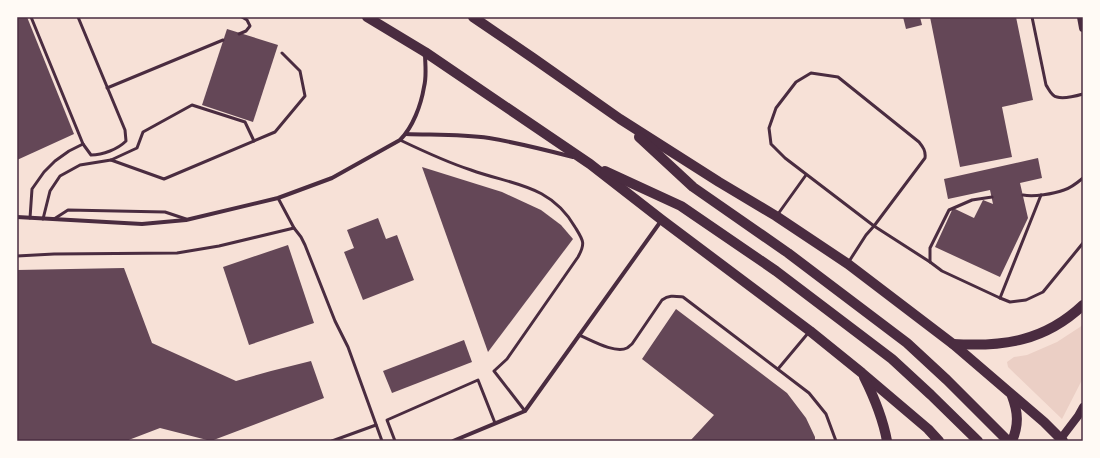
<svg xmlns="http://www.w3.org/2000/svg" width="1100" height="458" viewBox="0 0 1100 458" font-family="Barlow,sans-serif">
  <rect width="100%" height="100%" fill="#f7e1d7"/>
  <path fill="#ebcfc5" d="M 1083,324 L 1083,378 L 1062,419 L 1008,367 L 1007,362 L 1014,357 L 1027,355 L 1057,342 L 1080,327 Z"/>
  <g fill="#644757">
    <path d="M 17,17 L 27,17 L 74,134 L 17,160 Z"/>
    <path d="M 903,17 L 920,17 L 922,25 L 906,29 Z"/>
    <path d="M 930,17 L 1016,17 L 1033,100 L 1002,107 L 1012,157 L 960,167 Z"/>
    <path d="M 227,29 L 278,45 L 253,122 L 202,105 Z"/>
    <path d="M 1038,158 L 1042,178 L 1020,183 L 1028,218 L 1000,277 L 935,247 L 953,208 L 974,218 L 983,200 L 993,204 L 990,190 L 948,199 L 944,179 Z"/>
    <path d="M 422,167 L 502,192 L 541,210 L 561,225 L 573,239 L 488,352 Z"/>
    <path d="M 378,218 L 386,239 L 397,235 L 414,280 L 363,300 L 344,252 L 354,248 L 347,230 Z"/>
    <path d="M 288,245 L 314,323 L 249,345 L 223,267 Z"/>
    <path d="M 124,268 L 152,343 L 236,381 L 271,371 L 311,361 L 324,398 L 211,441 L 160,428 L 126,441 L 17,441 L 17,270 Z"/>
    <path d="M 676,309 L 787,393 L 806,418 L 815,437 L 815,441 L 690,441 L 714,415 L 642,359 Z"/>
    <path d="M 464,340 L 472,362 L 392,393 L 383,371 Z"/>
  </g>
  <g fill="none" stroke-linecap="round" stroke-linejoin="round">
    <g stroke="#4a2c40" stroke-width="3">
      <path d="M 31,17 L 83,144 L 91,155 C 103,155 118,149 126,141 L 125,130 L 78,17"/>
      <path d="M 1032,17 L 1046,85 C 1049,89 1051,96 1057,97 C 1063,99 1076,96 1083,94"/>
      <path d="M 239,34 L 246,31 L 250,26 L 247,20 L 242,17"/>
      <path d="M 107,88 L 223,40"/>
      <path d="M 400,140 C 423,151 446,162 471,170 C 512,185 550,184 575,227 C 583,240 586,243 578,257 L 507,359 L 494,371 L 525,411"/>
      <path d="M 111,160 L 164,179 L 275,132 L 305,96 L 300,71 L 282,53"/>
      <path d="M 1023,195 C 1034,197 1053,194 1064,190 C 1071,188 1077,183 1083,178"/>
      <path d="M 992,197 L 972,200 L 949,210 L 930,248 L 930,262 L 942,271 L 1000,298 L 1010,302 L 1026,300 L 1043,292 L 1083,243"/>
      <path d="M 278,198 L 294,228 L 301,237 L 305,245 L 335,321 L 348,347 L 382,441"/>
      <path d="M 778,214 L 806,175"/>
      <path d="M 30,218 L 32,189 L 44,172 L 55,161 L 69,151 L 83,144"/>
      <path d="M 43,219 L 50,191 L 60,176 L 80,165 L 111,160 L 137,148 L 143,132 L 192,105 L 245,122 L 254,141"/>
      <path d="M 54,219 L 68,210 L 165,212 L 186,219"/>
      <path d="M 17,256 L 54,254 L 177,253 L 219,246 L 294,228"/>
      <path d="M 848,263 L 866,235 L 874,226 L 925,158 C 926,151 923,147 919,142 L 838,77 L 811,73 L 796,82 L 776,108 L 769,128 L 771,144 L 785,158 L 874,226 L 930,262"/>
      <path d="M 1000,298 L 1041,195"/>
      <path d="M 579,335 C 591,340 615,354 627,348 C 629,347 630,345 632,344 L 662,300 C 669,295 674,296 683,297 L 809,393 L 826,414 L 836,441"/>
      <path d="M 778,369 L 809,332"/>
      <path d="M 332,441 L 376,425"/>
      <path d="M 395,441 L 387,420 L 478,380 L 495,423"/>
    </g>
    <g stroke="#4a2c40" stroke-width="4">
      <path d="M 406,134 C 434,135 462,134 489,138 C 518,143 546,150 573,157"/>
      <path d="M 17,217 L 142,224 L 186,220 L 278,198 L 332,178 L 400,140 C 413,127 421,105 424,87 C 427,76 425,64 425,53"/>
      <path d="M 453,441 L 525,411 L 661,221"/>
    </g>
    <g stroke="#4a2c40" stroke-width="8">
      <path d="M 1081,17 L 1083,28"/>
      <path d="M 1059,441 L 1078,416 L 1083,407"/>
    </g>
    <g stroke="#4a2c40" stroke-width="10">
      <path d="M 367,17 L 425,52 L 590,164 L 662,220 L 810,331 L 862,373 L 928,429 L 939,441"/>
      <path d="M 473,17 L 533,58 L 620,119 L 719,182 L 776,216 L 848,264 L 953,344 L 1044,422 L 1063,441"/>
      <path d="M 639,137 L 693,187 L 788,253 L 907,343 L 947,380 L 1008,441"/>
      <path d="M 605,171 L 681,206 L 776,271 L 892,359 L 931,395 L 978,441"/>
      <path d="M 953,344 C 1004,347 1045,341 1083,305"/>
      <path d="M 864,377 C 874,397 883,419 887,441"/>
      <path d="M 1012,441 C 1019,425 1018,412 1012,396"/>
    </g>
  </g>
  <rect width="1100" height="458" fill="none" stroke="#fffaf5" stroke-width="36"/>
  <rect x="18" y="18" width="1064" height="422" fill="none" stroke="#4a2c40" stroke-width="1.5"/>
</svg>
